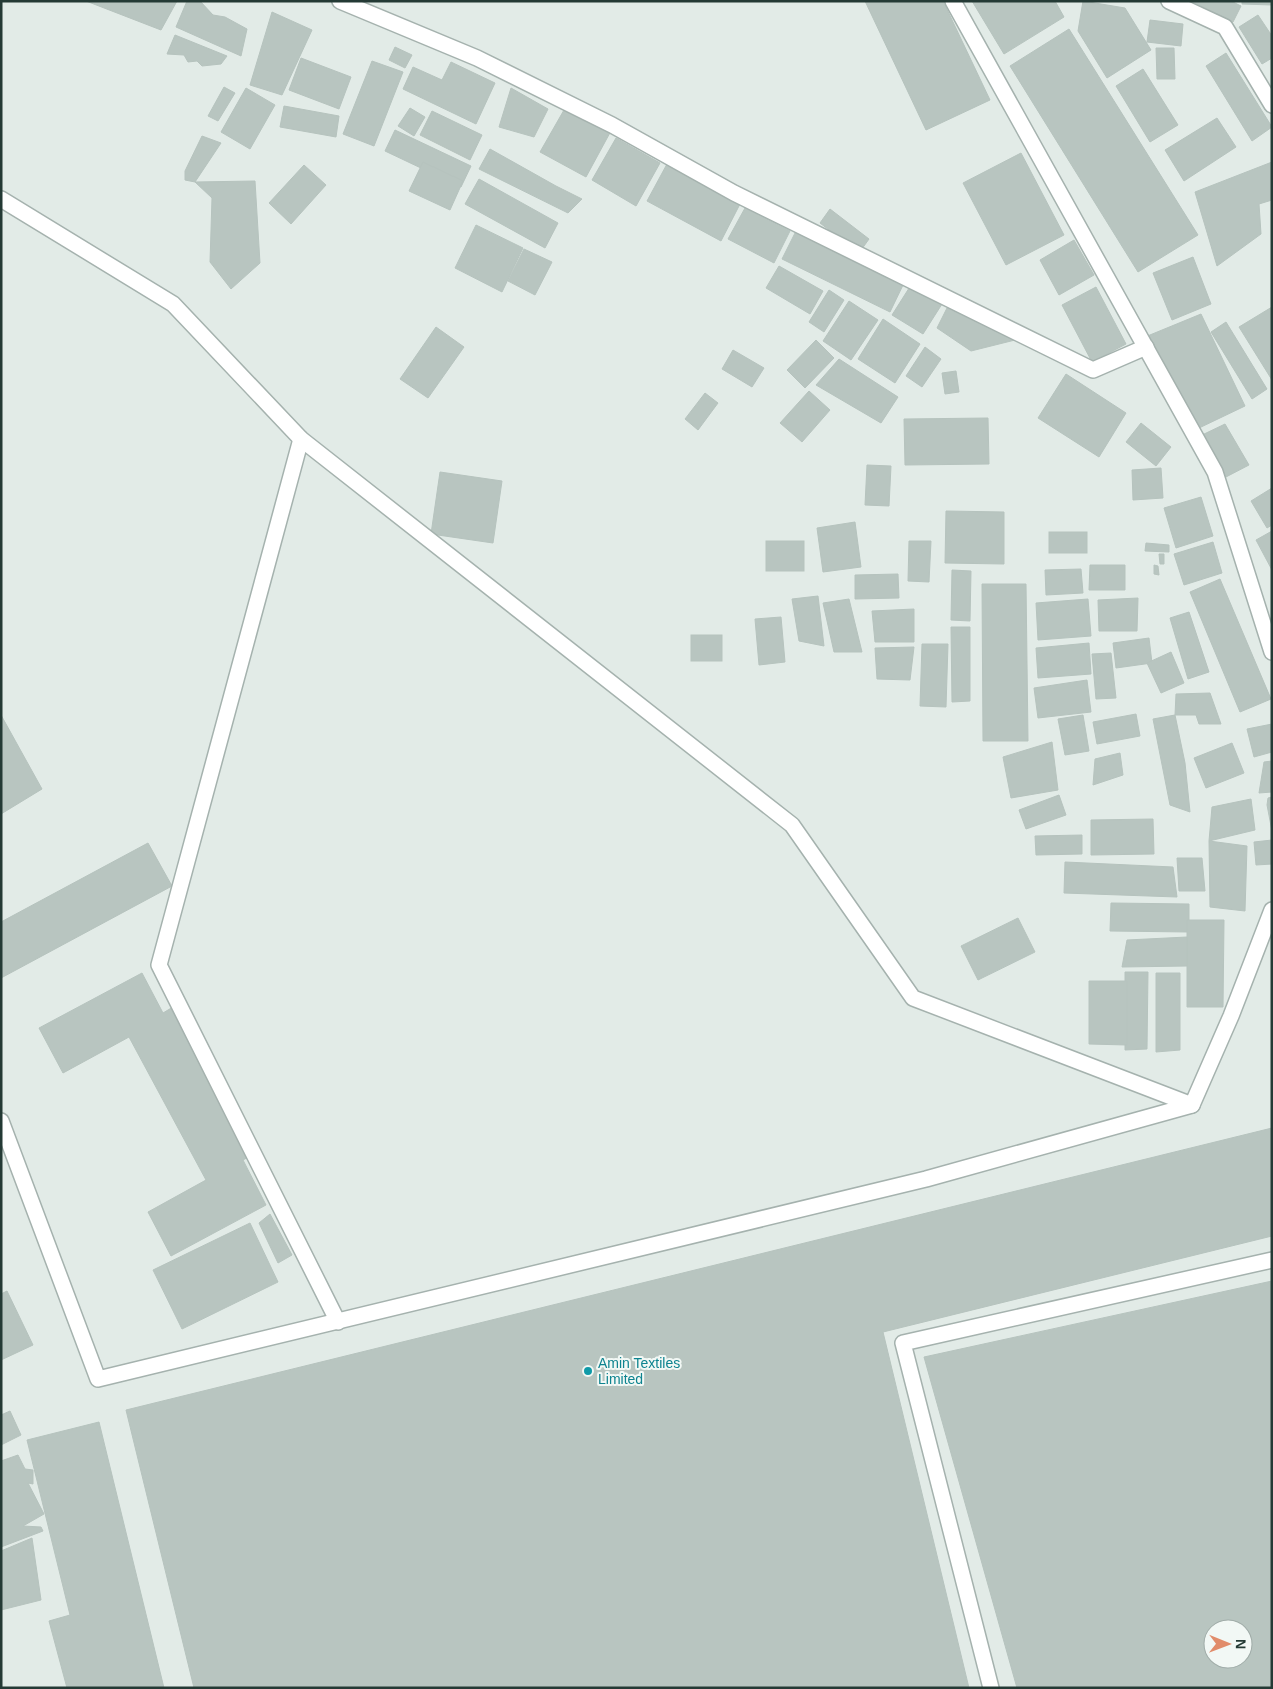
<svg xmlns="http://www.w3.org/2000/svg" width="1273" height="1689" viewBox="0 0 1273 1689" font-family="Arial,sans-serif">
  <rect width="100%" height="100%" fill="#e2ebe7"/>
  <g fill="#b8c5c0" stroke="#b6c3be" fill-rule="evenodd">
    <path d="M 86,1 L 177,1 L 161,30 Z"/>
    <path d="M 187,1 L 200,1 L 213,15 L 225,17 L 247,29 L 241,56 L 176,27 Z"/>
    <path d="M 865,1 L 943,1 L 990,100 L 926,130 Z"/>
    <path d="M 972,1 L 1055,1 L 1064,17 L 1004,54 Z"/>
    <path d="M 1083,1 L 1125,8 L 1151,50 L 1107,78 L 1078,31 Z"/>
    <path d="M 1191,1 L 1231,1 L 1241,6 L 1233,22 Z"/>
    <path d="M 1242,1 L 1272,1 L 1272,5 L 1242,4 Z"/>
    <path d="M 272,12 L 312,30 L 282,95 L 250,85 Z"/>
    <path d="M 1258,15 L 1272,36 L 1272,58 L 1262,64 L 1239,27 Z"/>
    <path d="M 1150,20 L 1183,24 L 1181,46 L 1147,42 Z"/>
    <path d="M 1069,29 L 1198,235 L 1138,272 L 1010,66 Z"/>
    <path d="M 175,35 L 227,56 L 221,64 L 202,66 L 197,61 L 188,62 L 184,55 L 167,54 Z"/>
    <path d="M 395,47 L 412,55 L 405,68 L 389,60 Z"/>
    <path d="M 1156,48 L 1174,48 L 1175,79 L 1157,79 Z"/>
    <path d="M 1226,53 L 1272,127 L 1252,141 L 1206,66 Z"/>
    <path d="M 301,58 L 351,77 L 339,109 L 289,90 Z"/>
    <path d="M 372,61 L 403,72 L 374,146 L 343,134 Z"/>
    <path d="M 451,62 L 495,83 L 476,124 L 403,89 L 413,67 L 442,80 Z"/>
    <path d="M 1143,69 L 1178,125 L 1150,142 L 1116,86 Z"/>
    <path d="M 224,87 L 235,93 L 218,121 L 208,116 Z"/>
    <path d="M 246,88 L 275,105 L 250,149 L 221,132 Z"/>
    <path d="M 511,88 L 548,109 L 534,137 L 499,127 Z"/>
    <path d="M 284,106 L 339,116 L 336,137 L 280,127 Z"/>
    <path d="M 410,108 L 425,117 L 414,136 L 398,126 Z"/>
    <path d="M 564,110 L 612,129 L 586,177 L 540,152 Z"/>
    <path d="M 432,111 L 482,135 L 470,160 L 420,135 Z"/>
    <path d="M 1217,118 L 1236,147 L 1184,181 L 1165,150 Z"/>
    <path d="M 395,130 L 471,166 L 461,187 L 385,151 Z"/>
    <path d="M 202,136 L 221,143 L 195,182 L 185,180 L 185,171 Z"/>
    <path d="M 616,138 L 660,163 L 636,206 L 592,180 Z"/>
    <path d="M 490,149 L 556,186 L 582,199 L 568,213 L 479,169 Z"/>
    <path d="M 1021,153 L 1064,235 L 1006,265 L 963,183 Z"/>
    <path d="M 423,162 L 463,181 L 450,210 L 409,191 Z"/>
    <path d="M 1272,162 L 1272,200 L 1259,204 L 1261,234 L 1217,266 L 1195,192 Z"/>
    <path d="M 667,164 L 740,204 L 721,241 L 647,201 Z"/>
    <path d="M 304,165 L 326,185 L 291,224 L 269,203 Z"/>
    <path d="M 479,179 L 558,223 L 545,248 L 465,204 Z"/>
    <path d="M 255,181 L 260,263 L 231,289 L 210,262 L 212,198 L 195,182 Z"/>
    <path d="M 745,208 L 790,231 L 774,263 L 728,239 Z"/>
    <path d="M 830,209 L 869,239 L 859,253 L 820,223 Z"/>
    <path d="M 476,225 L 523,248 L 502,292 L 455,268 Z"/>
    <path d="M 796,231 L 904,283 L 890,312 L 782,259 Z"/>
    <path d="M 1074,240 L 1094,275 L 1059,295 L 1040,260 Z"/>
    <path d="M 524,249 L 552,262 L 535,295 L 508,281 Z"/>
    <path d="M 1193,257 L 1211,304 L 1172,320 L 1153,273 Z"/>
    <path d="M 779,266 L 823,291 L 810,314 L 766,288 Z"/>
    <path d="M 911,285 L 942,304 L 923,334 L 892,315 Z"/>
    <path d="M 1096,287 L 1126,344 L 1092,362 L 1062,305 Z"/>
    <path d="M 829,290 L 844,300 L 824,332 L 809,322 Z"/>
    <path d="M 849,301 L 878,320 L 851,360 L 823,341 Z"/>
    <path d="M 1272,307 L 1272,380 L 1239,327 Z"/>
    <path d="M 947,308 L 1015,340 L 971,351 L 937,328 Z"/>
    <path d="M 1201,314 L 1245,406 L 1199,428 L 1145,337 Z"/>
    <path d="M 883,319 L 920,344 L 895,383 L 858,359 Z"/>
    <path d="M 1226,322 L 1267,389 L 1252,399 L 1211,332 Z"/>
    <path d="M 436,327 L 464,347 L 428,398 L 400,379 Z"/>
    <path d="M 816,340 L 834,358 L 805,388 L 787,370 Z"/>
    <path d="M 925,347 L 941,359 L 922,387 L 906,376 Z"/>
    <path d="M 733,350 L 764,368 L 752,387 L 722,369 Z"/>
    <path d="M 839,359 L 898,397 L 881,423 L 816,385 Z"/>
    <path d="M 956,371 L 959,392 L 945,394 L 942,373 Z"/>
    <path d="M 1066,374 L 1126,413 L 1099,457 L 1038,418 Z"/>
    <path d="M 809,391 L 830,410 L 802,442 L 780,423 Z"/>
    <path d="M 705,393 L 718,403 L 698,430 L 685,419 Z"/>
    <path d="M 988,418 L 989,464 L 905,465 L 904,419 Z"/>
    <path d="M 1141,423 L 1171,447 L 1156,466 L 1126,442 Z"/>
    <path d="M 1225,424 L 1249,465 L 1224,478 L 1200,436 Z"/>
    <path d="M 867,465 L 891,466 L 889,506 L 865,505 Z"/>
    <path d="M 1161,468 L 1163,498 L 1133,500 L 1132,470 Z"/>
    <path d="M 440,472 L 502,481 L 493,543 L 431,534 Z"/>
    <path d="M 1272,488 L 1272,525 L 1267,528 L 1251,501 Z"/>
    <path d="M 1201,497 L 1213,536 L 1176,548 L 1164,508 Z"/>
    <path d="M 946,511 L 1004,512 L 1004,564 L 945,563 Z"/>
    <path d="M 855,522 L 861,567 L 823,572 L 817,528 Z"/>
    <path d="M 1272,531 L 1272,570 L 1256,540 Z"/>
    <rect x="1049" y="532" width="38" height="21"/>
    <rect x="766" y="541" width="38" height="30"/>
    <path d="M 909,541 L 931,541 L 929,582 L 908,581 Z"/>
    <path d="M 1213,542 L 1222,573 L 1184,585 L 1174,554 Z"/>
    <path d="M 1146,543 L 1169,545 L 1169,552 L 1145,551 Z"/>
    <path d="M 1159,554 L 1164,554 L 1164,564 L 1160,564 Z"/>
    <path d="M 1090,565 L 1125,565 L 1125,590 L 1089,590 Z"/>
    <path d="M 1154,565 L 1158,566 L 1159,575 L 1154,574 Z"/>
    <path d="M 1081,569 L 1083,593 L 1046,595 L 1045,570 Z"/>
    <path d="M 952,570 L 971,571 L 970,621 L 951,620 Z"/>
    <path d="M 898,574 L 899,598 L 855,599 L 855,575 Z"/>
    <path d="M 1220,579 L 1271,699 L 1240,712 L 1190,592 Z"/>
    <path d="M 982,584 L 1026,584 L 1028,741 L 983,741 Z"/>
    <path d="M 818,596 L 824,646 L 799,641 L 792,599 Z"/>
    <path d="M 1138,598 L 1137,631 L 1099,631 L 1098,600 Z"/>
    <path d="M 849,599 L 862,652 L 834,652 L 823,603 Z"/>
    <path d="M 1088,599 L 1091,636 L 1038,640 L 1036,603 Z"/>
    <path d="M 914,609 L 914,642 L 875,642 L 872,611 Z"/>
    <path d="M 1189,612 L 1209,672 L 1188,679 L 1170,618 Z"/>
    <path d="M 781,617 L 785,662 L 759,665 L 755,619 Z"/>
    <path d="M 951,627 L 970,627 L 970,701 L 952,702 Z"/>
    <rect x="691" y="635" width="31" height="26"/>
    <path d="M 1149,638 L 1152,663 L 1116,668 L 1113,643 Z"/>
    <path d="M 1089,643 L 1091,674 L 1038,678 L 1036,648 Z"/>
    <path d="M 922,644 L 948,644 L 946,707 L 920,706 Z"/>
    <path d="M 914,647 L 910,680 L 877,679 L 875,648 Z"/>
    <path d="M 1171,652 L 1184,683 L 1161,693 L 1147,663 Z"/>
    <path d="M 1111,653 L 1116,698 L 1096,699 L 1092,654 Z"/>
    <path d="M 1087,680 L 1091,712 L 1038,718 L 1034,688 Z"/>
    <path d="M 1210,693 L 1221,724 L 1199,724 L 1196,715 L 1175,715 L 1176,694 Z"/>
    <path d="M 1136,714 L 1140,736 L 1097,744 L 1093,722 Z"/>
    <path d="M 1,715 L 42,789 L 1,814 Z"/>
    <path d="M 1083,715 L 1089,751 L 1065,755 L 1058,719 Z"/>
    <path d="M 1175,715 L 1185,763 L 1190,812 L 1170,805 L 1153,719 Z"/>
    <path d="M 1272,724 L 1272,752 L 1254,757 L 1247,729 Z"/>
    <path d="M 1052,742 L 1058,790 L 1011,798 L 1003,757 Z"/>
    <path d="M 1232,743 L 1244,773 L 1206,788 L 1194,758 Z"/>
    <path d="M 1120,753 L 1123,775 L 1093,785 L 1095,759 Z"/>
    <path d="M 1272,761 L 1272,792 L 1259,793 L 1264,762 Z"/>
    <path d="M 1059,795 L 1066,815 L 1026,829 L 1019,810 Z"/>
    <path d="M 1272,797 L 1272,831 L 1267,805 L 1268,798 Z"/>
    <path d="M 1251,799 L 1255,830 L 1209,841 L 1212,807 Z"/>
    <path d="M 1153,819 L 1154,854 L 1091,855 L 1091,820 Z"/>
    <path d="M 1082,835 L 1082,854 L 1036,855 L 1035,836 Z"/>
    <path d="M 1272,840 L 1272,864 L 1256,865 L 1254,842 Z"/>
    <path d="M 1209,841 L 1247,846 L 1245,911 L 1210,907 Z"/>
    <path d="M 148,843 L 172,886 L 1,978 L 1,922 Z"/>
    <path d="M 1177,858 L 1202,858 L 1205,891 L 1179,891 Z"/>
    <path d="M 1065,862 L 1173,867 L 1177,897 L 1064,893 Z"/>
    <path d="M 1111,903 L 1189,904 L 1189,932 L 1110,931 Z"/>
    <path d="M 1018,918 L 1035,952 L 978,980 L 961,946 Z"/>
    <path d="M 1187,920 L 1224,920 L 1223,1007 L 1187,1007 Z"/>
    <path d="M 1187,937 L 1187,966 L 1122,967 L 1127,940 Z"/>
    <path d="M 1125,972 L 1148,972 L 1147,1049 L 1125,1050 Z"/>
    <path d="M 142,973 L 163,1013 L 173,1007 L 252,1155 L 243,1160 L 266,1205 L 171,1256 L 148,1212 L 206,1180 L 129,1037 L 63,1073 L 39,1028 Z"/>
    <path d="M 1156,973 L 1180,973 L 1180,1050 L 1156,1052 Z"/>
    <path d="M 1089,981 L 1127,981 L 1127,1045 L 1089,1044 Z"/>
    <path d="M 1272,1128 L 1272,1236 L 883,1332 L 969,1688 L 194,1688 L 126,1410 Z"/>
    <path d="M 270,1214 L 292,1255 L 278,1263 L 259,1223 Z"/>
    <path d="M 250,1223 L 278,1282 L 182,1329 L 153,1270 Z"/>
    <path d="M 1272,1281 L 1272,1688 L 1017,1688 L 924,1357 ZM 1213,1629 L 1243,1629 L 1243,1659 L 1213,1659 Z"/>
    <path d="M 7,1291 L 33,1345 L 1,1360 L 1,1294 Z"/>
    <path d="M 10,1411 L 21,1435 L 1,1445 L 1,1415 Z"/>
    <path d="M 99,1422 L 164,1688 L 67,1688 L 49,1621 L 70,1615 L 27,1440 Z"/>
    <path d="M 18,1455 L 25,1469 L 33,1470 L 33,1484 L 28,1483 L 44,1514 L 23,1526 L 41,1527 L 43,1531 L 1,1547 L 1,1461 Z"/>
    <path d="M 32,1538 L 41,1600 L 1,1610 L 1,1551 Z"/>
  </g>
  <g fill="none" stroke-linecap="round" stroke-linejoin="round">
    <g stroke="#a5b2ae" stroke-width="18">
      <path id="service" d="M 991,1688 L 903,1343 L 1272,1260"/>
    </g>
    <g stroke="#a5b2ae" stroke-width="18">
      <g id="minor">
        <path d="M 340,1 L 477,58 L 612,125 L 734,193 L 1093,370 L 1146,347"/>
        <path d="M 953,1 L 1215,472 L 1272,652"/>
        <path d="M 1169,1 L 1225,27 L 1272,105"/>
        <path d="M 1,199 L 173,304 L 301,439 L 792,825 L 913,998 L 1192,1105"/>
        <path d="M 301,439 L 159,965 L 338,1322"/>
        <path d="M 1,1121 L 98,1379 L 926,1179 L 1192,1105 L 1231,1016 L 1272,910"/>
      </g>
    </g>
    <use href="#service" stroke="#fff" stroke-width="15"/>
    <use href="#minor" stroke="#fff" stroke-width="15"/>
  </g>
  <circle fill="#0f9aa8" stroke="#f2f8f5" stroke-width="2" cx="588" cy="1371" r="5"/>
  <g text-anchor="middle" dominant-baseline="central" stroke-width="4" stroke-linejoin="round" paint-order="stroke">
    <g font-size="14" fill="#0d838f" stroke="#f2f8f5" text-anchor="start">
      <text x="598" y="1363">Amin Textiles<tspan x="598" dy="16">Limited</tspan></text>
    </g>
  </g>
  <rect width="1273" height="1689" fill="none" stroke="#243a35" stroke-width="5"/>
  <g transform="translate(1228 1644) rotate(91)"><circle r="24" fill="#f2f8f5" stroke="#a0aca8"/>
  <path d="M0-4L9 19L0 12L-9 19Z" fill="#e18c6a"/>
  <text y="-8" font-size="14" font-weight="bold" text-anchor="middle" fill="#243a35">N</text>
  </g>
</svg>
